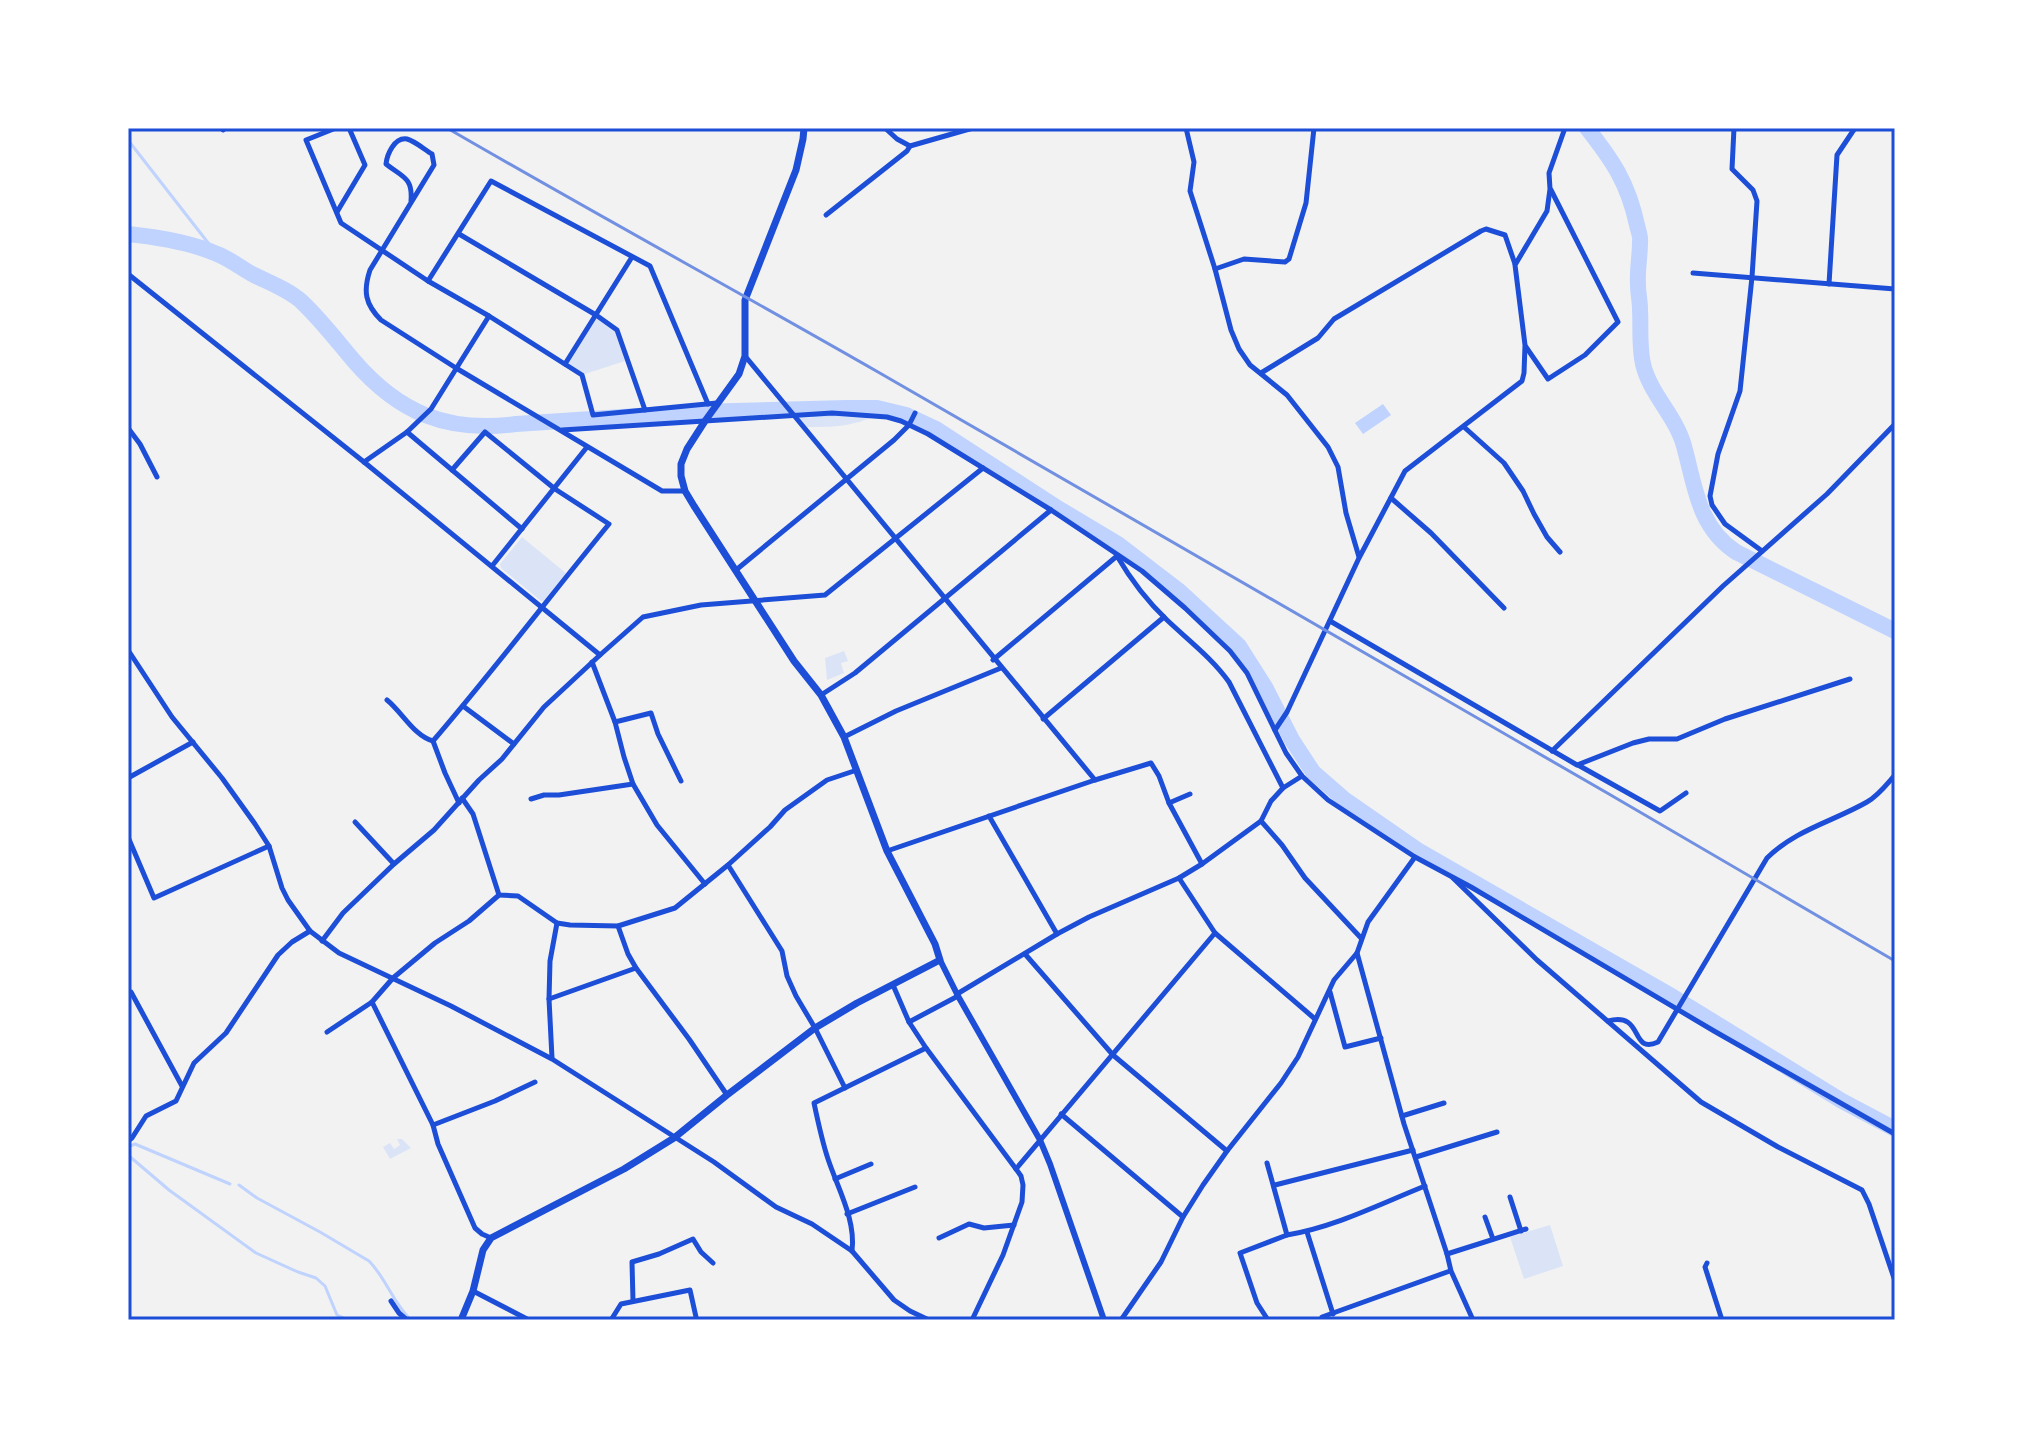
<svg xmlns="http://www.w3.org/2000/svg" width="2023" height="1448" viewBox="0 0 2023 1448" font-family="'Archivo Narrow',sans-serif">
  <rect width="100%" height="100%" fill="#f2f2f2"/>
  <g fill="#dbe4f7">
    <path d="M 597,318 L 616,331 L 625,361 L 585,374 L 567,363 Z"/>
    <path d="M 832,416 L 873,417 C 848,427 833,427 807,427 L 800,418 Z"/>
    <path d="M 522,537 L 567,574 L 545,601 L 541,601 L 501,568 L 500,564 Z"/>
    <path d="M 844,651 L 848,661 L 841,663 L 844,673 L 827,680 L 825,658 Z"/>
    <path d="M 397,1139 L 402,1139 L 411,1148 L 390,1159 L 383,1147 L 390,1143 L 394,1149 L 400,1145 Z"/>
    <path d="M 1550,1225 L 1563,1266 L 1524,1279 L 1510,1237 Z"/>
  </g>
  <path fill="#bfd3fe" d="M 1383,404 L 1391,415 L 1363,434 L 1355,423 Z"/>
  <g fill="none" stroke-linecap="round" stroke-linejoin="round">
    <g stroke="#bfd3fe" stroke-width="3">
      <path d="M 128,140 L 216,253"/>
      <path d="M 128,1147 L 135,1144 L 230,1184"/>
      <path d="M 128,1155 L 169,1190 L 256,1253 L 298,1272 L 316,1278 L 325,1286 L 337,1315 L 348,1320"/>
      <path d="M 239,1185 L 257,1198 L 320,1232 L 369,1261 C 386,1278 393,1303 411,1320"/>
    </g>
    <g stroke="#bfd3fe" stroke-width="16">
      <path d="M 1587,128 C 1613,161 1628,183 1637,225 C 1638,230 1641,237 1640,242 C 1640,256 1637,271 1638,285 C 1638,293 1640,301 1640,309 C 1641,328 1639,346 1643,364 C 1650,394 1676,416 1684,446 C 1695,486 1698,527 1736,552 L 1895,631"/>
      <path d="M 128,234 C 157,237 190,242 217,254 C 230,259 241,268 254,275 C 270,283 289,290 302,302 C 321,320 337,341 354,361 C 399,413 447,433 516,424 L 698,412 L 846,408 L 877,408 L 906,415 L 936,429 L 1056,507 L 1118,544 L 1178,590 L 1239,646 L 1265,687 L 1292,740 L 1313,772 L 1344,799 L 1419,851 L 1673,997 L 1842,1101 L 1895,1129"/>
    </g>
    <g stroke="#1d4ed8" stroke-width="5">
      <path d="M 222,128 L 223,130"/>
      <path d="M 336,128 L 306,140 L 341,223 L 428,281 L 489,316 L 582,375 L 593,415 L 717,403"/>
      <path d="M 885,128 L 897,139 L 910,146 L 973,128"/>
      <path d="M 1186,128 L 1194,162 L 1190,191 L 1215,269 L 1231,330 L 1239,349 L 1250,365 L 1287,395 L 1328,447 L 1338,467 L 1346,513 L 1359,557"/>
      <path d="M 1734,128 L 1732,169 L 1753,190 L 1757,201 L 1752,277 L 1740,391 L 1718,454 L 1710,496 L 1712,505 L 1725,524 L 1762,551"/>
      <path d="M 411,201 C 413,177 402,177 386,164 C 387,155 394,137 407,139 C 415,141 425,150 432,154 L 434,165 L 370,270 C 363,291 365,304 381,320 L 456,368 L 662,491 L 685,491"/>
      <path d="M 337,212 L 365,165 L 349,128"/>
      <path d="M 826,215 L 907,151 L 910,146"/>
      <path d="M 459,234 L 596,315 L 617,330 L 645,410"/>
      <path d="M 1215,269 L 1244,259 L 1285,262 L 1289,259 L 1306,203 L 1314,128"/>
      <path d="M 1693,273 L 1895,289"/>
      <path d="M 128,274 L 364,462 L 600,655 L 643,617 L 701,605 L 825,595 L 983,468"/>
      <path d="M 428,281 L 491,181 L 650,266 L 708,404"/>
      <path d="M 1829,284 L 1837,155 L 1855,128"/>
      <path d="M 1526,347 L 1548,379 L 1585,355 L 1618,322 L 1551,190"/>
      <path d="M 745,356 L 1095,780 L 887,851"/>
      <path d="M 565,364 L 632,257"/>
      <path d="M 1261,373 L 1318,338 L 1334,319 L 1481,231 L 1486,229 L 1505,235 L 1515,264"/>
      <path d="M 1464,427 L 1504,463 L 1523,491 L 1534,514 L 1547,537 L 1560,552"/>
      <path d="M 128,428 L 140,444 L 157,477"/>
      <path d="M 562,430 L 832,413 L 887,417 L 901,421 L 928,434 L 1051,510 L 1142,571 L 1185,608 L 1230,651 L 1247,673 L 1286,753 L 1302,776 L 1328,800 L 1415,857 L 1368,922 L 1357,953 L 1334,980 L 1298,1057 L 1281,1083 L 1227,1151 L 1203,1185 L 1183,1217 L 1161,1262 L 1121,1320"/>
      <path d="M 407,432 L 522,529"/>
      <path d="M 364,462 L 407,432 L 431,409 L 489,316"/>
      <path d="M 1391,498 L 1431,533 L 1504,608"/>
      <path d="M 492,566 L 587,447"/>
      <path d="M 736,570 L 894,440 L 909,425 L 915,413"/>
      <path d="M 1330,621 L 1577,765 L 1633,743 L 1649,739 L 1677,739 L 1725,719 L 1850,679"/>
      <path d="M 128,650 L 172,717 L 222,778 L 255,824 L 269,846 L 282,888 L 288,900 L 310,931 L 339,953 L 451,1006 L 552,1059 L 714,1162 L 776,1207 L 812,1224 L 852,1251 L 894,1300 L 910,1311 L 929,1320"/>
      <path d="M 993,660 L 1117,556 C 1131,580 1147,601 1167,620 C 1188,640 1212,658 1229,682 L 1283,788"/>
      <path d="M 592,662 L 615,722 L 624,757 L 633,784 L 657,825 L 705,884"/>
      <path d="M 821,695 L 855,673 L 1051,510"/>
      <path d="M 387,700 C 402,712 414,736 433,741 C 494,670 550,596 609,524 L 555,489 L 485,432 L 452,470"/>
      <path d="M 463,706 L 514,744"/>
      <path d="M 1043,719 L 1164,617"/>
      <path d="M 615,722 L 651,713 L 658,734 L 681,781"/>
      <path d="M 1275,730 L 1287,712 L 1359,558 L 1405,471 L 1522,381 L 1524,373 L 1525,345 L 1515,265 L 1547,211 L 1550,189 L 1549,173 L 1565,128"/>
      <path d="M 844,737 L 896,711 L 1001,668"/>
      <path d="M 433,741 L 445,773 L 459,803"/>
      <path d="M 1552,751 L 1723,586 L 1827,494 L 1895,424"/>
      <path d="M 1578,765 L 1660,811 L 1686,793"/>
      <path d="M 128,778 L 193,742"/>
      <path d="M 1095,780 L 1151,763 L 1159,776 L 1169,803 L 1202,864"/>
      <path d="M 462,798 L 473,814 L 499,895 L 518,896 L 557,923 L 570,925 L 618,926 L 675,908 L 728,865 L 770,827 L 785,810 L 827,780 L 857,770"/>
      <path d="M 531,799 L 544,795 L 559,795 L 633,784"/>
      <path d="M 1169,803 L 1190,794"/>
      <path d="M 989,816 L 1057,934"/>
      <path d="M 1261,821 L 1282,845 L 1305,878 L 1361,938"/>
      <path d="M 355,822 L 394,864"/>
      <path d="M 128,837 L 154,898 L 269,846"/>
      <path d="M 1415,857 L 1471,887 L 1714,1031 L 1895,1134"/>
      <path d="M 728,865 L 782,951 L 787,976 L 796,996 L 815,1028 L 845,1088"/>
      <path d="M 1179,878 L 1215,933 L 1315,1019"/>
      <path d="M 1453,878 L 1537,960 L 1701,1102 L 1778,1147 L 1862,1190 L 1869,1204 L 1895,1281"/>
      <path d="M 618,926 L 628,954 L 636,968 L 689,1039 L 727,1095"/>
      <path d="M 322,941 L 343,913 L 394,864 L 434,830 L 479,780 L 502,759 L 544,707 L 600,655"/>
      <path d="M 1357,953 L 1404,1124 L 1447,1254 L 1451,1271 L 1473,1320"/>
      <path d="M 1025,954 L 1113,1055 L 1227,1151"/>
      <path d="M 893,985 L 909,1022 L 926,1048 L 1016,1169 L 1021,1176 L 1023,1185 L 1022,1202 L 1003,1255 L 972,1320"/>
      <path d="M 131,992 L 182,1086"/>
      <path d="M 1330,992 L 1345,1047 L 1381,1038"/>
      <path d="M 957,994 L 1057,934 L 1089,917 L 1179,878 L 1202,864 L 1261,821 L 1271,801 L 1283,788 L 1302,776"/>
      <path d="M 549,999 L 636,968"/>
      <path d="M 372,1002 L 433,1125 L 438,1144 L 475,1228 L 482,1234 L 491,1238"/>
      <path d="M 1608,1021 C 1645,1011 1629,1055 1658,1042 L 1767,858 C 1795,830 1834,821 1867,802 C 1878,796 1887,784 1895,775"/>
      <path d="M 909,1022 L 958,996"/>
      <path d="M 327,1032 L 372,1002 L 393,978 L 435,943 L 469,921 L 499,895"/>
      <path d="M 552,1058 L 549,999 L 550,961 L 557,923"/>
      <path d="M 1061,1114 L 1183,1217"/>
      <path d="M 1402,1116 L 1444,1103"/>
      <path d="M 433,1125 L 495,1101 L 535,1082"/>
      <path d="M 128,1141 L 132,1138 L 146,1116 L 176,1101 L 194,1063 L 226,1033 L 278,955 L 292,942 L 310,931"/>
      <path d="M 1416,1157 L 1497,1132"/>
      <path d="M 1267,1163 L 1287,1235 L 1240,1253 L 1257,1303 L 1268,1320"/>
      <path d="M 1016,1169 L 1215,933"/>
      <path d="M 835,1179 L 871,1164"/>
      <path d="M 1275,1185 L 1413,1150"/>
      <path d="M 1510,1197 L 1521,1231"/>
      <path d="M 847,1214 L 915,1187"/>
      <path d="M 1485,1217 L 1493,1239"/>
      <path d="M 1307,1232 L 1333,1314"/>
      <path d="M 1287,1235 C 1335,1227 1380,1204 1425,1186"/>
      <path d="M 939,1238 L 969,1224 L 984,1228 L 1014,1225"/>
      <path d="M 852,1251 C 856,1220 838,1189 828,1159 C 822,1141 818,1122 814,1103 L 926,1048"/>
      <path d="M 1447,1254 L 1526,1229"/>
      <path d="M 1707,1263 L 1705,1267 L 1722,1320"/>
      <path d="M 473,1291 L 529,1320"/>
      <path d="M 391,1301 L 399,1313 L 407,1320"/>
      <path d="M 633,1301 L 632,1262 L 659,1254 L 693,1239 L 701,1252 L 713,1263"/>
      <path d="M 611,1320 L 621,1304 L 690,1290 L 696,1317"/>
      <path d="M 1323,1320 L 1322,1317 L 1450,1271"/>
    </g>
    <path stroke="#1d4ed8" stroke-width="6" d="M 940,960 L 958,996 L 1040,1140 L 1050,1164 L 1104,1320"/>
    <path stroke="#1d4ed8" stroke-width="7" d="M 461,1320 L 473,1291 L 483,1250 L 491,1238 L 624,1169 L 674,1138 L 727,1095 L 815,1028 L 857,1003 L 940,960 L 935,944 L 887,851 L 844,737 L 821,695 L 794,661 L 694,506 L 685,491 L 681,476 L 681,464 L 687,449 L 705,421 L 739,374 L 745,356 L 745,300 L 796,170 L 803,139 L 804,128"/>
    <path stroke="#7290e2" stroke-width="3" d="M 447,128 C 590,211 735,290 878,372 C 1218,567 1557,763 1895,961"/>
  </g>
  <rect width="2023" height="1448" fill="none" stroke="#ffffff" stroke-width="260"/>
  <rect x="130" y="130" width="1763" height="1188" fill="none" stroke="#1d4ed8" stroke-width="3"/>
</svg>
